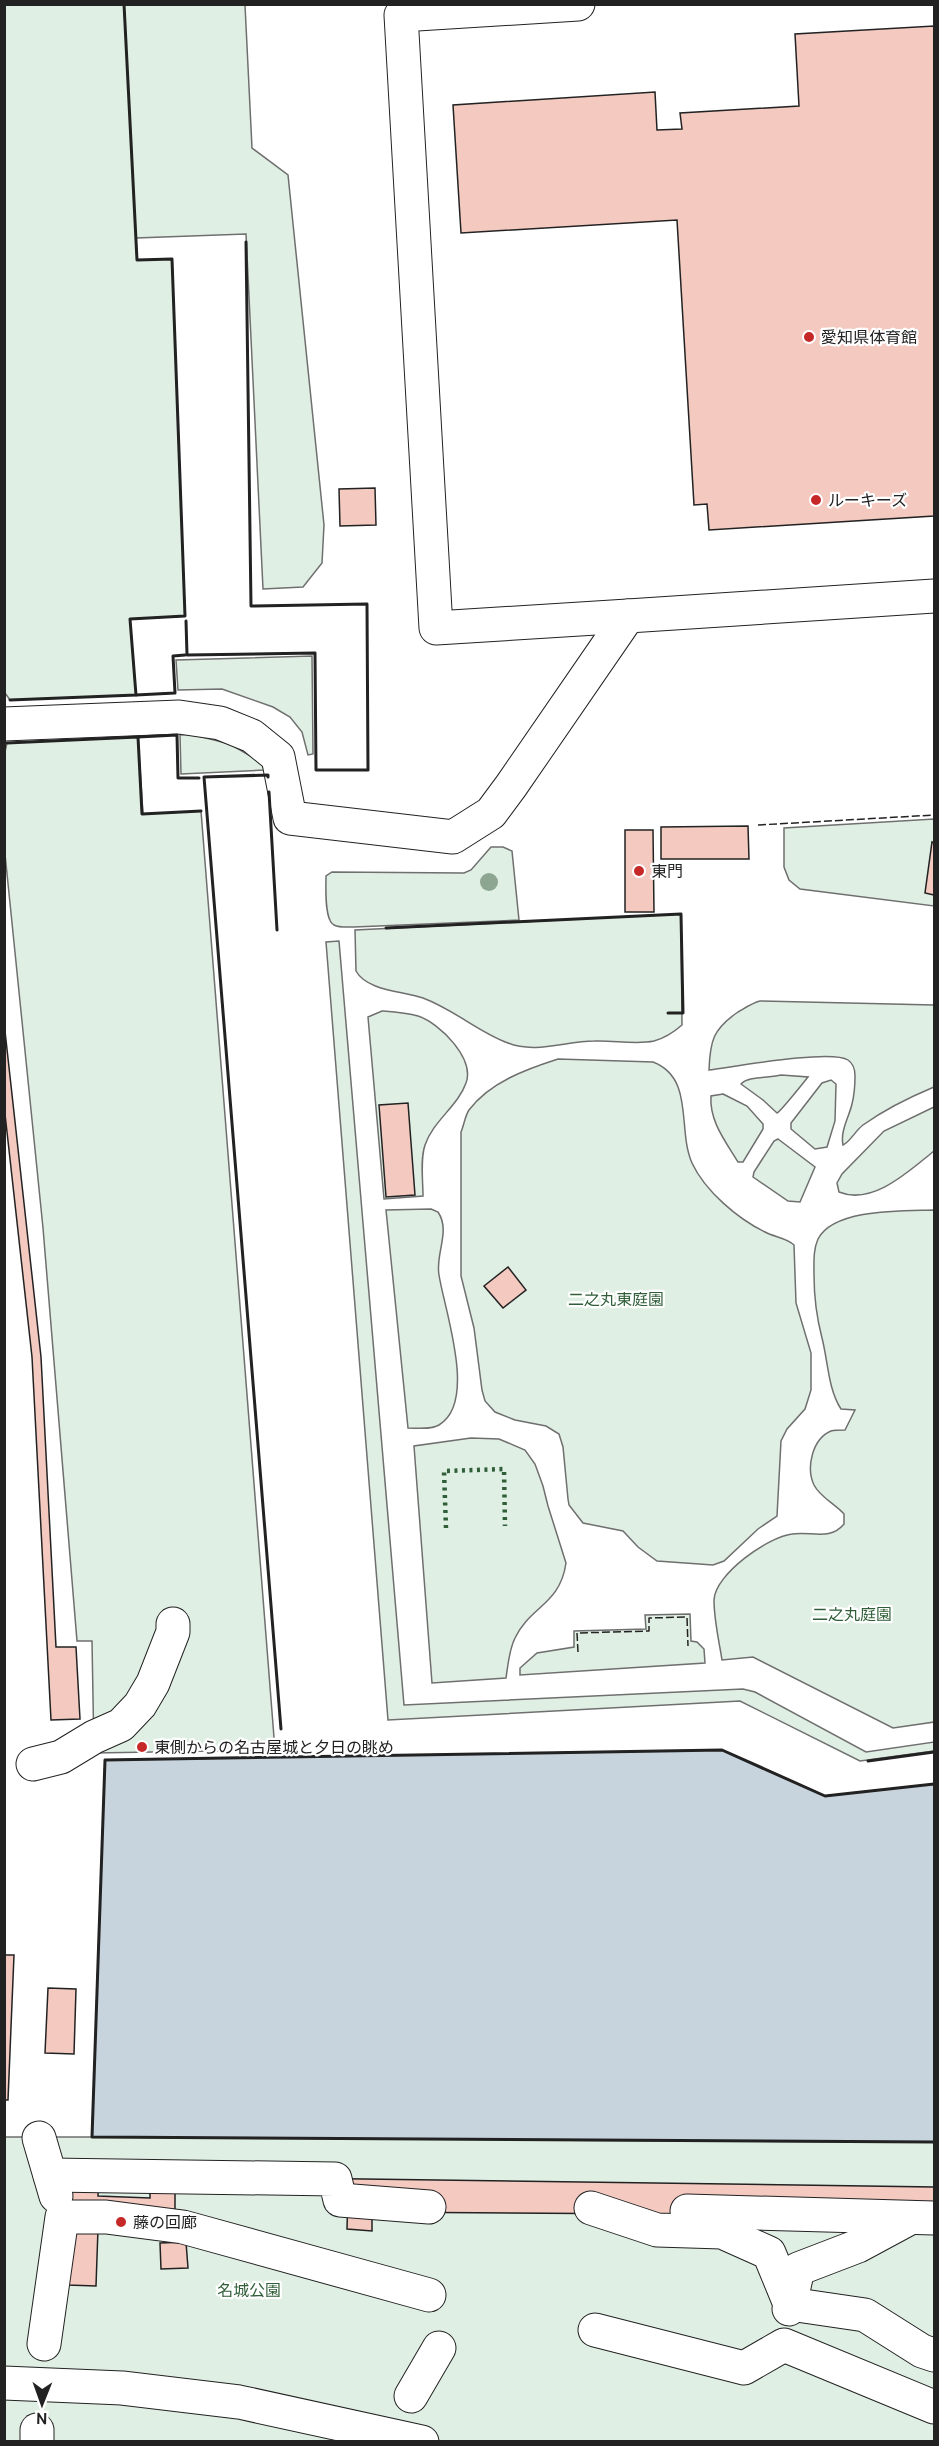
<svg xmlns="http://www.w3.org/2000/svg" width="939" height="2446" viewBox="0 0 939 2446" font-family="Cabin,'Noto Sans JP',sans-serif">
  <rect width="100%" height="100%" fill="#fff"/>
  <g fill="#e0efe3" stroke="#6f6f6f" stroke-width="1.5">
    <path d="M 4,5 L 245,5 L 252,148 L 288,175 L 324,525 L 322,563 L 303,587 L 263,589 L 246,234 L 136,238 L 137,260 L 172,259 L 185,616 L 130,619 L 136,695 L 10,700 L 5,693 Z"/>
    <path d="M 312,656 L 313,754 L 308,755 L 302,732 L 290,717 L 273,707 L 222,689 L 178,690 L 176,660 Z"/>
    <path d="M 190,734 L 230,744 L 262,763 L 264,770 L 181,774 L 180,735 Z"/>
    <path d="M 138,737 L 143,814 L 201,811 L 275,1750 L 94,1753 L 92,1641 L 77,1641 L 43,1228 L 5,854 L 4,756 L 7,743 Z"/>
    <path d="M 934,819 L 934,906 L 800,889 L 789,880 L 784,867 L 784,828 Z"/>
    <path d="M 491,847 L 503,847 L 512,851 L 519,920 L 354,927 C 348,927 340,928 334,925 C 324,920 326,886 326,876 L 332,872 L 464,873 L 471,870 Z"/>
    <path d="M 681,914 L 682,1025 C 674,1032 665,1038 654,1041 C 636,1045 613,1040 594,1041 C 566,1041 535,1054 508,1043 C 478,1032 455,1010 423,998 C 403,991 367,991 356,971 L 355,930 Z"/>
    <path d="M 339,941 L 404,1705 L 743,1689 L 755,1692 L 866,1752 L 934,1742 L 934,1751 L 860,1761 L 740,1701 L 388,1720 L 326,942 Z"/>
    <path d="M 760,1001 L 934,1005 L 934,1087 C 910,1097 884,1110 863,1125 C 855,1131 851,1141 843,1145 C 840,1131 849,1117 852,1104 C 854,1096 855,1085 855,1076 C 855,1070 854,1064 848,1060 C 831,1049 733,1067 709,1070 C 710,1041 713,1029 738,1012 C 745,1008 752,1003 760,1001 Z"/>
    <path d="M 382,1011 C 394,1012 407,1013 418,1016 C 440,1023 475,1059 466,1083 C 458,1106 433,1121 425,1145 C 420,1160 423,1180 423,1196 L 384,1199 L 368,1017 Z"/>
    <path d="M 558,1059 L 653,1062 C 695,1078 677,1130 692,1163 C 705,1191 738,1219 765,1232 C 774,1237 787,1238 794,1245 L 796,1303 L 811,1353 L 811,1390 L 805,1409 L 787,1429 L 781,1441 L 777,1516 L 758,1529 L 724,1561 L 713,1565 L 657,1561 L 638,1547 L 623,1531 L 583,1523 L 569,1505 L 568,1499 L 563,1447 L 559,1434 L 546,1426 L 515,1420 L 495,1412 L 485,1401 L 482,1390 L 474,1328 L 461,1276 L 461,1132 C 464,1125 465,1116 469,1110 C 490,1082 527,1069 558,1059 Z"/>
    <path d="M 781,1075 L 808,1077 C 804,1082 780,1112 777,1113 L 763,1100 L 741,1084 C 748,1076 770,1078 781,1075 Z"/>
    <path d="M 831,1080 L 836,1084 L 835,1121 L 827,1147 L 815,1149 L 791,1129 L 791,1123 L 822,1083 Z"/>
    <path d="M 723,1094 L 747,1106 L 763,1124 L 763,1129 L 743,1162 L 738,1162 C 726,1142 709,1121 711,1096 Z"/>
    <path d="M 934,1107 L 934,1151 C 910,1170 873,1206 839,1192 L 837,1183 L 842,1174 L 884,1131 Z"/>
    <path d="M 778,1139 L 815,1167 L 800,1202 L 788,1201 L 753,1177 L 754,1172 L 774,1141 Z"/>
    <path d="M 431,1209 L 438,1212 C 451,1231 435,1254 439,1275 C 444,1309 478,1402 439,1425 C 430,1430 418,1428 408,1428 L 386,1210 Z"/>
    <path d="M 934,1210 L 934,1722 L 893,1728 L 753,1657 L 722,1660 C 719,1641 714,1620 714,1600 C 715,1574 768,1537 792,1534 C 812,1531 830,1541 844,1524 L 844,1514 C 835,1504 820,1497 814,1485 C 806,1468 812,1439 831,1431 C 835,1430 840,1430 845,1430 L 855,1410 L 841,1409 C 828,1389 828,1361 822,1338 C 816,1315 814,1299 814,1275 C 814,1263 813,1250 818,1239 C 834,1208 905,1211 934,1210 Z"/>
    <path d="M 471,1438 L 499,1439 L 525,1450 L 535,1464 L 543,1486 L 548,1506 L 566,1563 C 560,1605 530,1606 515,1638 C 509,1650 508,1665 506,1678 L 432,1683 L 414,1446 Z"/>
    <path d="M 690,1614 L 691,1641 L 697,1642 L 704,1649 L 705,1663 L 520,1675 L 520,1668 L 537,1653 L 574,1647 L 574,1631 L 646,1629 L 645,1615 Z"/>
    <path d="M 722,1750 L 825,1796 L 934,1784 L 519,2140 L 934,2142 L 934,2441 L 5,2442 L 5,2137 L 92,2137 L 105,1760 Z"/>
  </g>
  <path fill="#c7d3dd" stroke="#6f6f6f" stroke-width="1.5" d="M 722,1750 L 825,1796 L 934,1784 L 934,2142 L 92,2137 L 105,1760 Z"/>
  <g fill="#f3c9c0" stroke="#222" stroke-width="1.5">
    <path d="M 934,26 L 934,516 L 709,530 L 707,504 L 694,505 L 677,220 L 461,233 L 453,105 L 655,92 L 657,130 L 682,129 L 680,113 L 799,106 L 795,34 Z"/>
    <path d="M 375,488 L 376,525 L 340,526 L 339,489 Z"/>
    <path d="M 748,826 L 749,859 L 661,859 L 661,827 Z"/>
    <path d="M 625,830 L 653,830 L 654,912 L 625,912 Z"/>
    <path d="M 932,842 L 934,843 L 934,895 L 925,893 Z"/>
    <path d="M 4,1022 L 41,1357 L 56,1647 L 76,1647 L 80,1719 L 51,1720 L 32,1357 L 4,1105 Z"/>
    <path d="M 408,1103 L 415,1195 L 386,1197 L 379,1105 Z"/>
    <path d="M 508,1267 L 526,1290 L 503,1308 L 484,1286 Z"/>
    <path d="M 5,1955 L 14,1955 L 8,2100 L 4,2100 Z"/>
    <path d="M 48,1988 L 76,1989 L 74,2054 L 45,2053 Z"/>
    <path d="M 68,2164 L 99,2165 L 98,2196 L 150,2198 L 150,2176 L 934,2187 L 934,2216 L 372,2212 L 372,2231 L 347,2229 L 348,2192 L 175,2190 L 175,2230 L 98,2229 L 96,2286 L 67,2285 Z"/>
    <path d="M 186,2242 L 188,2268 L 161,2269 L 160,2243 Z"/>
  </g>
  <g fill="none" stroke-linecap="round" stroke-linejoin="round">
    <g stroke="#222" stroke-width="35">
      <g id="minor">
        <path d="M 578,4 L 401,15 L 436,628 L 628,616"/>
        <path d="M 4,724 L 179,717 L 220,723 L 252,736 L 278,757 L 290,818 L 453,837 L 491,813 L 511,786 L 628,616 L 934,596"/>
        <path d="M 33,1764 L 61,1757 L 94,1737 L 121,1725 L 140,1705 L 153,1683 L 173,1632 L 173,1624"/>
        <path d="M 39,2138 L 56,2196"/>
        <path d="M 50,2175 L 335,2179 L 340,2200 L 429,2207"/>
        <path d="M 591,2208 L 657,2230 L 722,2232 L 769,2253 L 790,2304 L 865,2315 L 922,2351 L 934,2355"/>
        <path d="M 687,2211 L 934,2218"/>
        <path d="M 789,2309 L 798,2269 L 858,2246 L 910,2218"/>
        <path d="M 595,2330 L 744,2368 L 784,2345 L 934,2407"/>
        <path d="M 44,2344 L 62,2217 L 106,2217 L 183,2227 L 429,2295"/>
        <path d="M 4,2383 L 122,2388 L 239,2402 L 422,2442"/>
        <path d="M 411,2396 L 439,2348"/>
        <path d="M 37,2442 L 37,2430"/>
      </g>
    </g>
    <use href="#minor" stroke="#fff" stroke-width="33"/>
    <path stroke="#2f5e38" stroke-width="4.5" stroke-dasharray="3 4.5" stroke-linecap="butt" d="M 446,1528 L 444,1471 L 504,1469 L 505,1526"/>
    <g stroke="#222" stroke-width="1.5" stroke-dasharray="8 3" stroke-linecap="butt">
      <path d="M 758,825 L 934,815"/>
      <path d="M 578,1652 L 577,1633 L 649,1631 L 649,1618 L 687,1617 L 688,1646"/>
    </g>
    <g stroke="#222" stroke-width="3">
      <path d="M 186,621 L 187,655 L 315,653 L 316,770 L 368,770 L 367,604 L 251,606 L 246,242"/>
      <path d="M 136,695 L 175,693 L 173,656 L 185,655"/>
      <path d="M 10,700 L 136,695 L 130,619 L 185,616 L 172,259 L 137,260 L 124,4"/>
      <path d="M 138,737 L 177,735 L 178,778 L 199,778"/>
      <path d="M 7,743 L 138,737 L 142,814 L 201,811"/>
      <path d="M 268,777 L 268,775 L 204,777 L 281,1729"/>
      <path d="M 269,792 L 277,930"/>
      <path d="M 386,928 L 681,914 L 683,1013 L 668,1013"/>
      <path d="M 868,1761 L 934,1752"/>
      <path d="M 934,1784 L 825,1796 L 722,1750 L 105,1760 L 92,2137 L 934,2142"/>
    </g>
  </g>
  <circle fill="#8da692" cx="489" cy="882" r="9"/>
  <g fill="#c62828" stroke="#fff" stroke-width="2">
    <circle cx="809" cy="337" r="6"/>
    <circle cx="816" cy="500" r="6"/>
    <circle cx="639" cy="871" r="6"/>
    <circle cx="142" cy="1747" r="6"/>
    <circle cx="121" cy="2222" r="6"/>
  </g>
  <g text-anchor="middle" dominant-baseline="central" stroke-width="4.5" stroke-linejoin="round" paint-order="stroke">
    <g font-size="16" fill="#222" stroke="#fff" text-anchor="start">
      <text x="821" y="337">愛知県体育館</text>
      <text x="828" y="500">ルーキーズ</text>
      <text x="651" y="871">東門</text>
      <text x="154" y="1747">東側からの名古屋城と夕日の眺め</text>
      <text x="133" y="2222">藤の回廊</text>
    </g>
    <g font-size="16" fill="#2f5e38" stroke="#fff">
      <text x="616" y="1299">二之丸東庭園</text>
      <text x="852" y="1614">二之丸庭園</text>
      <text x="249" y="2290">名城公園</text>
    </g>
  </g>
  <rect width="939" height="2446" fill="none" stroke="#222222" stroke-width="12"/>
  <g transform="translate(42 2404) rotate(181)" stroke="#ffffff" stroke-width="4.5" paint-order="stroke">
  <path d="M0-4.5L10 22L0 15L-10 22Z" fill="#222222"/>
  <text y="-9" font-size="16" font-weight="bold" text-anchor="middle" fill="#222222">N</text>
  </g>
</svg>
